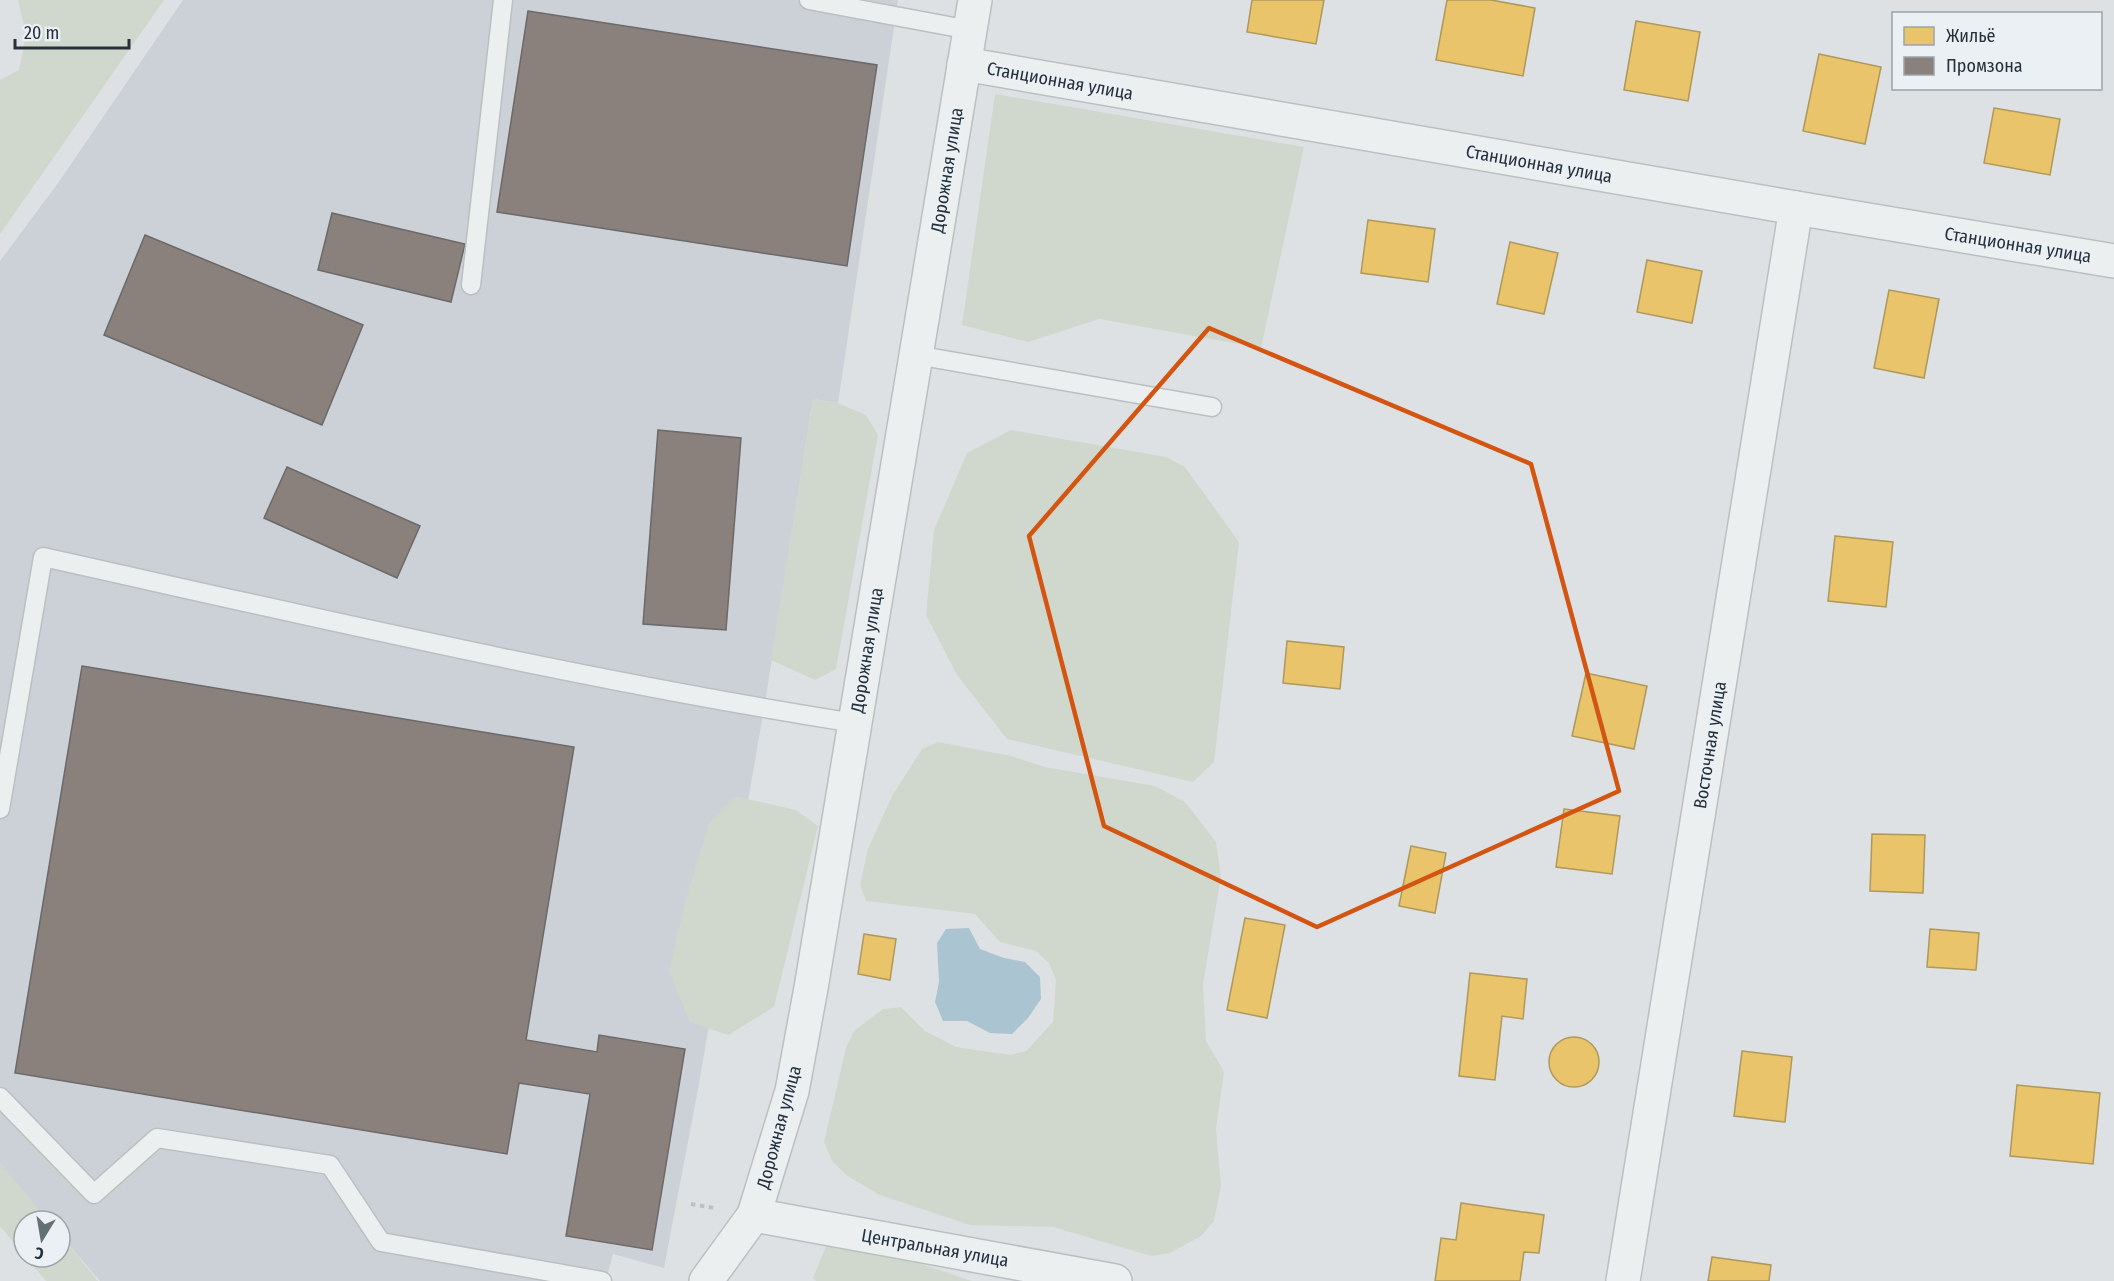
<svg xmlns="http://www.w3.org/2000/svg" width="2114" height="1281" viewBox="0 0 2114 1281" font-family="'Fira Sans Condensed',sans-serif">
  <rect width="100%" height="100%" fill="#dee1e3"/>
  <path fill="#cbd1d7" d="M 183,0 L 898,0 L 838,403 L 813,399 L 764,709 L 698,1089 L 664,1268 L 613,1254 L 606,1281 L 100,1281 L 60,1235 L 60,1221 L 48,1221 L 0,1166 L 0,261 L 58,183 Z"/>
  <g fill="#d0d8cd">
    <path d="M 18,0 L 164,0 L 0,234 L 0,80 L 19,70 L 26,34 Z"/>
    <path d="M 995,94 L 1304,147 L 1261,348 L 1099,319 L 1028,342 L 962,325 Z"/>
    <path d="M 813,399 L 838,403 L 866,415 L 878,435 L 836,669 L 815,680 L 771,660 Z"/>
    <path d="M 1011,430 L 1166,457 L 1185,467 L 1239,542 L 1214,762 L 1193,782 L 1007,739 L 957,675 L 926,615 L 934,530 L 967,453 Z"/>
    <path d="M 938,742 L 1011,756 L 1045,767 L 1155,786 L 1185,802 L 1216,842 L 1221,877 L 1203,984 L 1206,1041 L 1224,1072 L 1216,1129 L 1221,1186 L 1214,1221 L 1201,1236 L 1170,1253 L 1151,1256 L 1053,1227 L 970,1225 L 880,1195 L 846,1175 L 832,1161 L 824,1142 L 846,1048 L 854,1031 L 883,1009 L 901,1007 L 925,1031 L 956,1047 L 1010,1055 L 1026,1051 L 1053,1022 L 1056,980 L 1049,963 L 1036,951 L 1000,942 L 975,914 L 866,901 L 860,885 L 868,849 L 892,796 L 922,749 Z"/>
    <path d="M 735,796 L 796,810 L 818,826 L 774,1007 L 728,1035 L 690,1022 L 669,971 L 688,892 L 709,823 Z"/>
    <path d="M 0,1162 L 48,1221 L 24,1221 L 24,1255 L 0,1226 Z"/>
    <path d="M 60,1235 L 98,1281 L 46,1281 L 26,1257 L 60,1257 Z"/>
    <path d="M 827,1244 L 894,1255 L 972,1281 L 816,1281 L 813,1278 Z"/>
  </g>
  <path fill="#aac4d1" d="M 969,928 L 980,949 L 1004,958 L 1025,962 L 1040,977 L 1041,999 L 1028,1018 L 1012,1034 L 990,1033 L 967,1021 L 943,1021 L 935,1002 L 939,982 L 937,943 L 946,929 Z"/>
  <g fill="#e9c46a" stroke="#ae985c" stroke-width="1.5">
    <path d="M 1252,0 L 1324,0 L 1316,44 L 1247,32 Z"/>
    <path d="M 1447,0 L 1491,0 L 1535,8 L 1523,76 L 1436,60 Z"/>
    <path d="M 1636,21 L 1700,32 L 1688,101 L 1624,90 Z"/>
    <path d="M 1819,54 L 1881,67 L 1865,144 L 1803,131 Z"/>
    <path d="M 1994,108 L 2060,119 L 2050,175 L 1984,163 Z"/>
    <path d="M 1368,220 L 1435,229 L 1428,282 L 1361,273 Z"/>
    <path d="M 1510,242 L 1558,253 L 1544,314 L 1497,304 Z"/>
    <path d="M 1647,260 L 1702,271 L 1692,323 L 1637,312 Z"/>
    <path d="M 1889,290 L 1939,299 L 1924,378 L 1874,368 Z"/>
    <path d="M 1835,536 L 1893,542 L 1886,607 L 1828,601 Z"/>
    <path d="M 1287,641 L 1344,647 L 1340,689 L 1283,683 Z"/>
    <path d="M 1586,673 L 1647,686 L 1634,749 L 1572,736 Z"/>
    <path d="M 1564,809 L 1620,816 L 1612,874 L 1556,867 Z"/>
    <path d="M 1872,834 L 1925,835 L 1923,893 L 1870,891 Z"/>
    <path d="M 1411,846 L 1446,853 L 1435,913 L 1399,906 Z"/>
    <path d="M 1245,918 L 1285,925 L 1267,1018 L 1227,1010 Z"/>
    <path d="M 1930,929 L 1979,933 L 1976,970 L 1927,967 Z"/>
    <path d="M 864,934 L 896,939 L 890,980 L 858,974 Z"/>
    <path d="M 1470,973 L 1527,979 L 1523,1019 L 1502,1016 L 1495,1080 L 1459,1076 Z"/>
    <circle cx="1574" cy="1062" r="25"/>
    <path d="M 1742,1051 L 1792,1057 L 1785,1122 L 1734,1116 Z"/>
    <path d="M 2017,1085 L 2100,1093 L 2093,1164 L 2010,1156 Z"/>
    <path d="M 1461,1203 L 1544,1215 L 1539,1253 L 1524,1252 L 1520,1281 L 1435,1281 L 1441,1238 L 1456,1240 Z"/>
    <path d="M 1712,1257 L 1771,1265 L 1769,1281 L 1708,1281 Z"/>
  </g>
  <g fill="#8a817c" stroke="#6b6969" stroke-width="1.5">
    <path d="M 528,11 L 877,65 L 847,266 L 497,212 Z"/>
    <path d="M 332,213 L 465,244 L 451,302 L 318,270 Z"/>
    <path d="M 145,235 L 363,325 L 322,425 L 104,335 Z"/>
    <path d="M 658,430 L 741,438 L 726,630 L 643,624 Z"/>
    <path d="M 287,467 L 420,526 L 397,578 L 264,518 Z"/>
    <path d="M 82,666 L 574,747 L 526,1040 L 597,1052 L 599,1035 L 685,1049 L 652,1250 L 566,1236 L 590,1094 L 519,1083 L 507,1154 L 15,1073 Z"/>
  </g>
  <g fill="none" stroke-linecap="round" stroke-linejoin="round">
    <g stroke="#bcbfc1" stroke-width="21">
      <g id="lane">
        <path d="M 809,0 L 970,30"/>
        <path d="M 471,285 L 503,0"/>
        <path d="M 916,355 L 1212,407"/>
        <path d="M 0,809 L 43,557 C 313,617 582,680 855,723"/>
        <path d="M 0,1097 L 94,1194 L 157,1138 L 330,1165 L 381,1242 L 602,1281"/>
      </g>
    </g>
    <g stroke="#bcbfc1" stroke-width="36">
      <g id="street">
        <path d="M 964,64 L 1796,208 L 2114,261"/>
        <path d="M 754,1215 L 1115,1281"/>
        <path d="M 706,1281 L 754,1215 L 792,1091 L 811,988 L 975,0"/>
        <path d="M 1623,1281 L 1796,208"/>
      </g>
    </g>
    <path stroke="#bcc1c3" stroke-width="4" stroke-dasharray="4.5 4.5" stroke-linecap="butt" d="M 691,1204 L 714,1208"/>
    <use href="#lane" stroke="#eceff0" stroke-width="18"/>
    <use href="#street" stroke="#eceff0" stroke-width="33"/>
  </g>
  <path fill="none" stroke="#d45511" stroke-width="4.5" stroke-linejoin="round" d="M 1209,328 L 1531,464 L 1619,791 L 1317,927 L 1104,826 L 1029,536 Z"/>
  <g text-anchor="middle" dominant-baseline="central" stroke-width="6" stroke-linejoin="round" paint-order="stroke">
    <g font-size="18" fill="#24323c" stroke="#eaf0f4">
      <text transform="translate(1060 81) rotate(10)">Станционная улица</text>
      <text transform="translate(1539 164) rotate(10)">Станционная улица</text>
      <text transform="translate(947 170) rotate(-81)">Дорожная улица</text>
      <text transform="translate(2018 245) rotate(9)">Станционная улица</text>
      <text transform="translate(867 650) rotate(-81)">Дорожная улица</text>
      <text transform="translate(1710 745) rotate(-81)">Восточная улица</text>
      <text transform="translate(779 1127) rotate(-75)">Дорожная улица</text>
      <text transform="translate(935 1248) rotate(10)">Центральная улица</text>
    </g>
  </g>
  <rect x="1892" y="12" width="210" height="78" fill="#eaf0f4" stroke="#9ba4aa" stroke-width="1.5"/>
  <rect x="1904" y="27" width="30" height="18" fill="#e9c46a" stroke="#9ba4aa" stroke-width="1.5"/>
  <text x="1946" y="42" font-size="18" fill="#24323c">Жильё</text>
  <rect x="1904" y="57" width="30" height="18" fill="#8a817c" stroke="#9ba4aa" stroke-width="1.5"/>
  <text x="1946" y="72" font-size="18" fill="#24323c">Промзона</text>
  <g transform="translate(42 1239) rotate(191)"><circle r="28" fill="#eaf0f4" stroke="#9ba4aa" stroke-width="1.5"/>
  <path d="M0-4.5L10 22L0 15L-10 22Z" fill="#656f76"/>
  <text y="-9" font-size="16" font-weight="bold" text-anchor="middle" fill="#24323c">С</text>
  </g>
  <path d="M15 39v9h114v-9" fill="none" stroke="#24323c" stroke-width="3"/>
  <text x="24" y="39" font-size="18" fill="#24323c" stroke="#eaf0f4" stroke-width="4.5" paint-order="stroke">20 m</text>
</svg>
